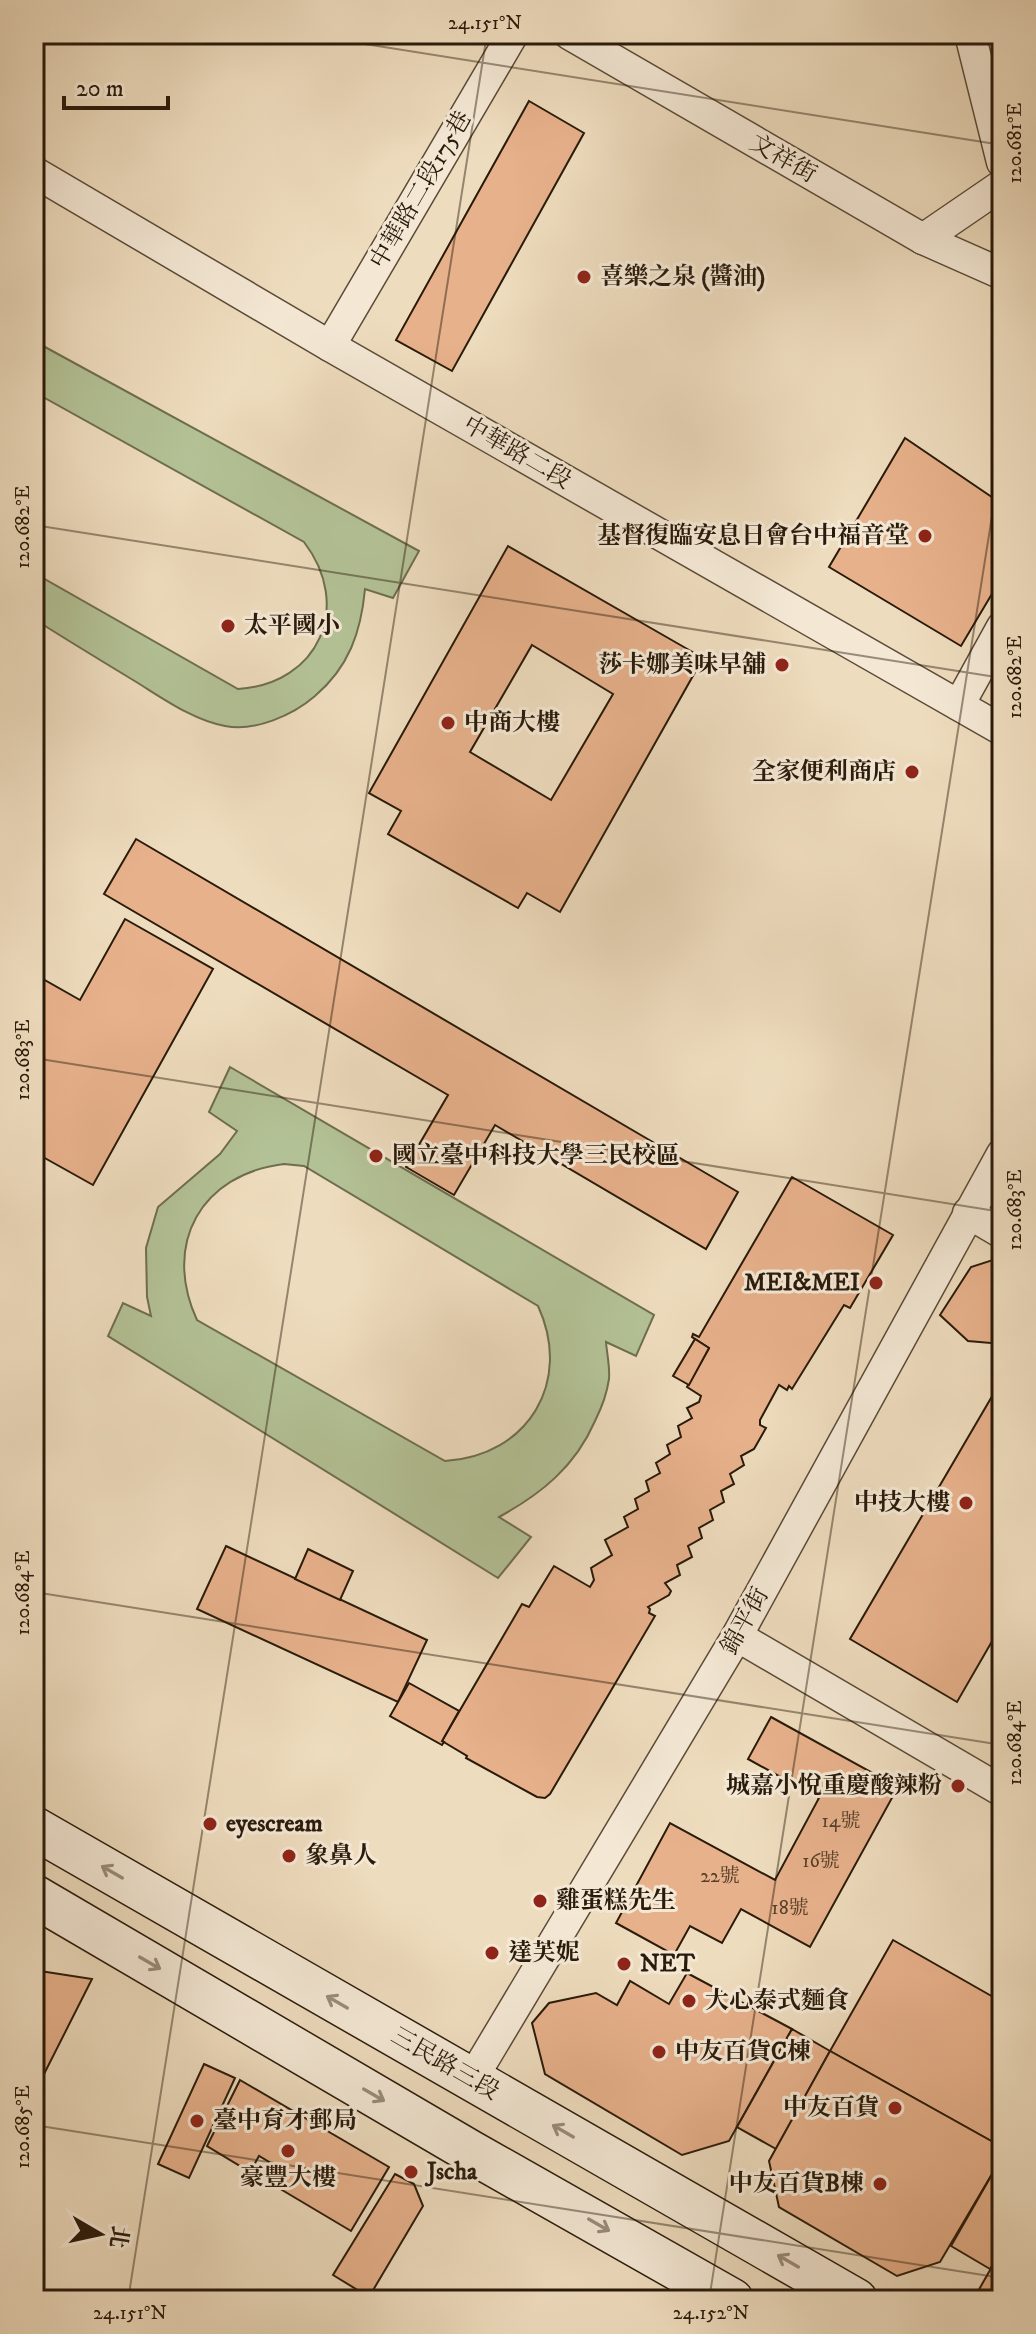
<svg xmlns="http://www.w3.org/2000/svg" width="1036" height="2334" viewBox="0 0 1036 2334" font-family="'IM FELL DW Pica','Noto Serif TC',serif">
  <rect width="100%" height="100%" fill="#eedcbe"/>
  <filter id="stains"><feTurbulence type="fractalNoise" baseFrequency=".0025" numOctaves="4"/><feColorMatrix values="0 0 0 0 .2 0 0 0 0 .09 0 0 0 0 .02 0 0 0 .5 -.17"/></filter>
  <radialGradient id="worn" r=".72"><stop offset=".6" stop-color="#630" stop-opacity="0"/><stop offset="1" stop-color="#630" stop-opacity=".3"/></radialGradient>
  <g fill="#b3c296" stroke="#6e6e50" stroke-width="2" fill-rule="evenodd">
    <path d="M 34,341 L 419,551 L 393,598 L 365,589 C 361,632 349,667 315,696 C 293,715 255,732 225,726 C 192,720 161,697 133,680 C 100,660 67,640 34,619 L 34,573 L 238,689 C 319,684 353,606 304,542 L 34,392 Z"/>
    <path d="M 230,1067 L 654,1315 L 636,1356 L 606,1342 C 607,1354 610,1367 609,1379 C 607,1393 601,1409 595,1421 C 575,1467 541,1494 499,1517 L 531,1537 L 498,1578 L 108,1336 L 123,1303 L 151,1316 L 147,1297 L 146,1248 L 158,1207 L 220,1154 L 237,1131 L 209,1112 ZM 284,1164 L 304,1166 L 538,1306 C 573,1382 528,1456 445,1461 L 197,1320 C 162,1244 201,1174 284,1164 Z"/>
  </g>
  <g fill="#e7b18b" stroke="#291a0a" stroke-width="2" fill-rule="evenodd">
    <path d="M 529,101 L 584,133 L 452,371 L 396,340 Z"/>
    <path d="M 905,438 L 1002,504 L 1002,577 L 961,646 L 829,567 Z"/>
    <path d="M 508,546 L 703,658 L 560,912 L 527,893 L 518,908 L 388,834 L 401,811 L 369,793 ZM 532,645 L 613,694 L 551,800 L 470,752 Z"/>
    <path d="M 136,839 L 738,1192 L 706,1249 L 495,1125 L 454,1195 L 406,1167 L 448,1095 L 104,894 Z"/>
    <path d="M 125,919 L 213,969 L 93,1185 L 34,1152 L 34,974 L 80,1000 Z"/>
    <path d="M 792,1177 L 893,1235 L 850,1308 L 844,1305 L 792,1389 L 789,1386 L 787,1390 L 779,1385 L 760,1420 L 760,1425 L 766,1428 L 754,1449 L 741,1456 L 744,1465 L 730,1474 L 734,1484 L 721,1491 L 724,1502 L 710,1510 L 713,1520 L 699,1528 L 702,1538 L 688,1546 L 692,1557 L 677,1565 L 680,1575 L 665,1583 L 671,1591 L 669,1595 L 648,1607 L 650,1609 L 649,1613 L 655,1616 L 550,1794 L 545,1798 L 537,1797 L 466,1758 L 467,1756 L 442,1741 L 522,1604 L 529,1607 L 554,1566 L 590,1587 L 594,1580 L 591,1568 L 612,1555 L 605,1540 L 628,1527 L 624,1517 L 638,1509 L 635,1499 L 649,1491 L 646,1481 L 660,1473 L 656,1463 L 670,1454 L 667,1445 L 681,1437 L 678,1426 L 692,1418 L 687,1408 L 699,1402 L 701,1396 L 687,1387 L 709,1348 L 692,1337 L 693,1334 L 699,1337 Z"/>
    <path d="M 1002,1257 L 1002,1344 L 968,1341 L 940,1315 L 971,1267 Z"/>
    <path d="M 695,1339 L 709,1348 L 689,1385 L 673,1376 Z"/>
    <path d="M 1001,1381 L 1002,1624 L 957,1702 L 850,1639 Z"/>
    <path d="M 226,1546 L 427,1640 L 398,1702 L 197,1609 Z"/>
    <path d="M 308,1549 L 353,1571 L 340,1600 L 295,1579 Z"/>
    <path d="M 409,1683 L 459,1711 L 442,1741 L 444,1742 L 442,1745 L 390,1716 Z"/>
    <path d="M 771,1717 L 898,1787 L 810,1947 L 741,1909 L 722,1943 L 690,1926 L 674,1955 L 616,1923 L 670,1823 L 775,1880 L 819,1798 L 748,1759 Z"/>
    <path d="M 893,1940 L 1002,2002 L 1002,2147 L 830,2051 Z"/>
    <path d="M 40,1971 L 92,1979 L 38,2086 L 34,2084 L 34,1982 Z"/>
    <path d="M 687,1973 L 792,2029 L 729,2141 L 682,2155 L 545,2074 L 532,2023 L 549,2003 L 596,1993 L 617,2005 L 630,1981 L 669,2004 Z"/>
    <path d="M 792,2029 L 830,2051 L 776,2149 L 737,2127 Z"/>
    <path d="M 830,2051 L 1002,2147 L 1002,2157 L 940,2262 L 897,2276 L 779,2207 L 769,2161 Z"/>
    <path d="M 204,2064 L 235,2078 L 189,2178 L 158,2164 Z"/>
    <path d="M 240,2080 L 389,2167 L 351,2231 L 277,2187 L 286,2172 L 259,2156 L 250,2172 L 207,2146 Z"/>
    <path d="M 1002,2157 L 1002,2249 L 990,2269 L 951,2246 Z"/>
    <path d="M 395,2174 L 414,2184 L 423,2206 L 369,2297 L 333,2275 Z"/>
    <path d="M 1002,2249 L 1002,2300 L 980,2300 L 977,2293 Z"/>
  </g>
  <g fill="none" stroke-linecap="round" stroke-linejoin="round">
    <g stroke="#5a4a37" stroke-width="33">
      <g id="minor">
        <path d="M 569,34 L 923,239 L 1002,274"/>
        <path d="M 970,34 L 1002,162"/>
        <path d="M 34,172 L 330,346 L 1002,730"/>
        <path d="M 923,239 L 1002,185"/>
        <path d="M 330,346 L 513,34"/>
        <path d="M 959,705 L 1002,627"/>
        <path d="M 968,1213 L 1002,1233"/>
        <path d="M 737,1636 L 1002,1791"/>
        <path d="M 472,2079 L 737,1636 L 1002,1154"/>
      </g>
    </g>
    <g stroke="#291a0a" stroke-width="45">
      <g id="secondary">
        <path d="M 34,1828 L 856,2300"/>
        <path d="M 34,1896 L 471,2152 L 732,2300"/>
      </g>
    </g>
    <use href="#minor" stroke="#f4e8d5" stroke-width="30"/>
    <use href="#secondary" stroke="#f4e8d5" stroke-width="42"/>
  </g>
  <defs><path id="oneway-shaft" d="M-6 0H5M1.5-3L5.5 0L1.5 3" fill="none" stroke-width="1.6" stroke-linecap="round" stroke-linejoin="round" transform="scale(2)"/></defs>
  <g stroke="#998b7a">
    <use href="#oneway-shaft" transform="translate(112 1872) rotate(-150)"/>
    <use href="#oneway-shaft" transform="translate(150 1963) rotate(30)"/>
    <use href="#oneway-shaft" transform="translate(337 2002) rotate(-150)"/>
    <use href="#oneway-shaft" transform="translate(374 2095) rotate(30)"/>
    <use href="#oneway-shaft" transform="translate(563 2131) rotate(-150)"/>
    <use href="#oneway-shaft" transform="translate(599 2225) rotate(30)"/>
    <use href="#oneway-shaft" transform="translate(788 2261) rotate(-150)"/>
  </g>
  <path fill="none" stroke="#291a0a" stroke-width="2" stroke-opacity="0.45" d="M 302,34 L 1002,145M 34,525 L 1002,678M 34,1058 L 1002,1212M 34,1592 L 1002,1745M 34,2125 L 1002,2278M 128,2300 L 487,34M 709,2300 L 1002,453"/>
  <g fill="#8f2418" stroke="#f4e8d5" stroke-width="3">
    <circle cx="584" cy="277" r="8"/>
    <circle cx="925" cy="536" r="8"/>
    <circle cx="228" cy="626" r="8"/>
    <circle cx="782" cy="665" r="8"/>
    <circle cx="448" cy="723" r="8"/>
    <circle cx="912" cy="772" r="8"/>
    <circle cx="376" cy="1156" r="8"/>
    <circle cx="876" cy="1283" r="8"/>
    <circle cx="966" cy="1503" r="8"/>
    <circle cx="958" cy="1786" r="8"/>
    <circle cx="210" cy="1824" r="8"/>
    <circle cx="289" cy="1856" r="8"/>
    <circle cx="540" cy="1901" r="8"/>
    <circle cx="492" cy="1953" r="8"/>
    <circle cx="624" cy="1964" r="8"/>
    <circle cx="689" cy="2001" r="8"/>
    <circle cx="659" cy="2052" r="8"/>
    <circle cx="895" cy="2108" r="8"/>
    <circle cx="197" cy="2121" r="8"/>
    <circle cx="288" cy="2151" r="8"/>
    <circle cx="411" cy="2172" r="8"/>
    <circle cx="880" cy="2184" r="8"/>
  </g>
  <g text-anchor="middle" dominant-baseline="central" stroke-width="6" stroke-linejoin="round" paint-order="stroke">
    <g font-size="20" fill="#58402a">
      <text x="841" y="1821">14號</text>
      <text x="821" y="1861">16號</text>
      <text x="720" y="1876">22號</text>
      <text x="790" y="1908">18號</text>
    </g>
    <g font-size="24" fill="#291a0a" stroke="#f4e8d5">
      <text transform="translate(783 159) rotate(30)">文祥街</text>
      <text transform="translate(421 190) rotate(-60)">中華路二段175巷</text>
      <text transform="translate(517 453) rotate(30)">中華路二段</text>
      <text transform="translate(745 1621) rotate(-61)">錦平街</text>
      <text transform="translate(445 2064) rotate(30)">三民路三段</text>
    </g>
    <g font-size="24" font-weight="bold" fill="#291a0a" stroke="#f4e8d5" text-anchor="start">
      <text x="600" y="277">喜樂之泉 (醬油)</text>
      <text x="909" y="536" text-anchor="end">基督復臨安息日會台中福音堂</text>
      <text x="244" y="626">太平國小</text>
      <text x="766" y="665" text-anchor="end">莎卡娜美味早舖</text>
      <text x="464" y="723">中商大樓</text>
      <text x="896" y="772" text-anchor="end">全家便利商店</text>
      <text x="392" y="1156">國立臺中科技大學三民校區</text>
      <text x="860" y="1283" text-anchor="end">MEI&amp;MEI</text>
      <text x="950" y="1503" text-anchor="end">中技大樓</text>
      <text x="942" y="1786" text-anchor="end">城嘉小悅重慶酸辣粉</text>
      <text x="226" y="1824">eyescream</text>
      <text x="305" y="1856">象鼻人</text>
      <text x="556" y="1901">雞蛋糕先生</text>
      <text x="508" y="1953">達芙妮</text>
      <text x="640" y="1964">NET</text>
      <text x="705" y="2001">大心泰式麵食</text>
      <text x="675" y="2052">中友百貨C棟</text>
      <text x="879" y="2108" text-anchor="end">中友百貨</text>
      <text x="213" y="2121">臺中育才郵局</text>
      <text x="427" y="2172">Jscha</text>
      <text x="288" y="2178" text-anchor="middle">豪豐大樓</text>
      <text x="864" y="2184" text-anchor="end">中友百貨B棟</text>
    </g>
  </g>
  <rect width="1036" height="2334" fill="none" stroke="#eedcbe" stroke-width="88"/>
  <g transform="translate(100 2234) rotate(99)" stroke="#f4e8d5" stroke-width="6" paint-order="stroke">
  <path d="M0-6L14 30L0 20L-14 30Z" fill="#291a0a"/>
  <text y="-12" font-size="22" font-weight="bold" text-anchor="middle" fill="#291a0a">北</text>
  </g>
  <path d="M64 96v12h104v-12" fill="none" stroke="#291a0a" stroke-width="4"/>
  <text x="76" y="96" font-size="24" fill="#291a0a" stroke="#f4e8d5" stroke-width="6" paint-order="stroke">20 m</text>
  <rect x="44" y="44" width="948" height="2246" fill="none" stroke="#291a0a" stroke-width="3"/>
  <g font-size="20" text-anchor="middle" fill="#291a0a">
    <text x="485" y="29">24.151°N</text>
    <text transform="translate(1014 143) rotate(-90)" y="7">120.681°E</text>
    <text transform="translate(22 527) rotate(-90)" y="7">120.682°E</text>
    <text transform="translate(1014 677) rotate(-90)" y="7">120.682°E</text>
    <text transform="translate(22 1060) rotate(-90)" y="7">120.683°E</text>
    <text transform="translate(1014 1210) rotate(-90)" y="7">120.683°E</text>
    <text transform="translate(22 1593) rotate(-90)" y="7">120.684°E</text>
    <text transform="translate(1014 1743) rotate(-90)" y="7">120.684°E</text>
    <text transform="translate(22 2127) rotate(-90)" y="7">120.685°E</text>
    <text x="130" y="2319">24.151°N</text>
    <text x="711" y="2319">24.152°N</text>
  </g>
  <rect width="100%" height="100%" filter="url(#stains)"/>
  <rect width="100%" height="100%" fill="url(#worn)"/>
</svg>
